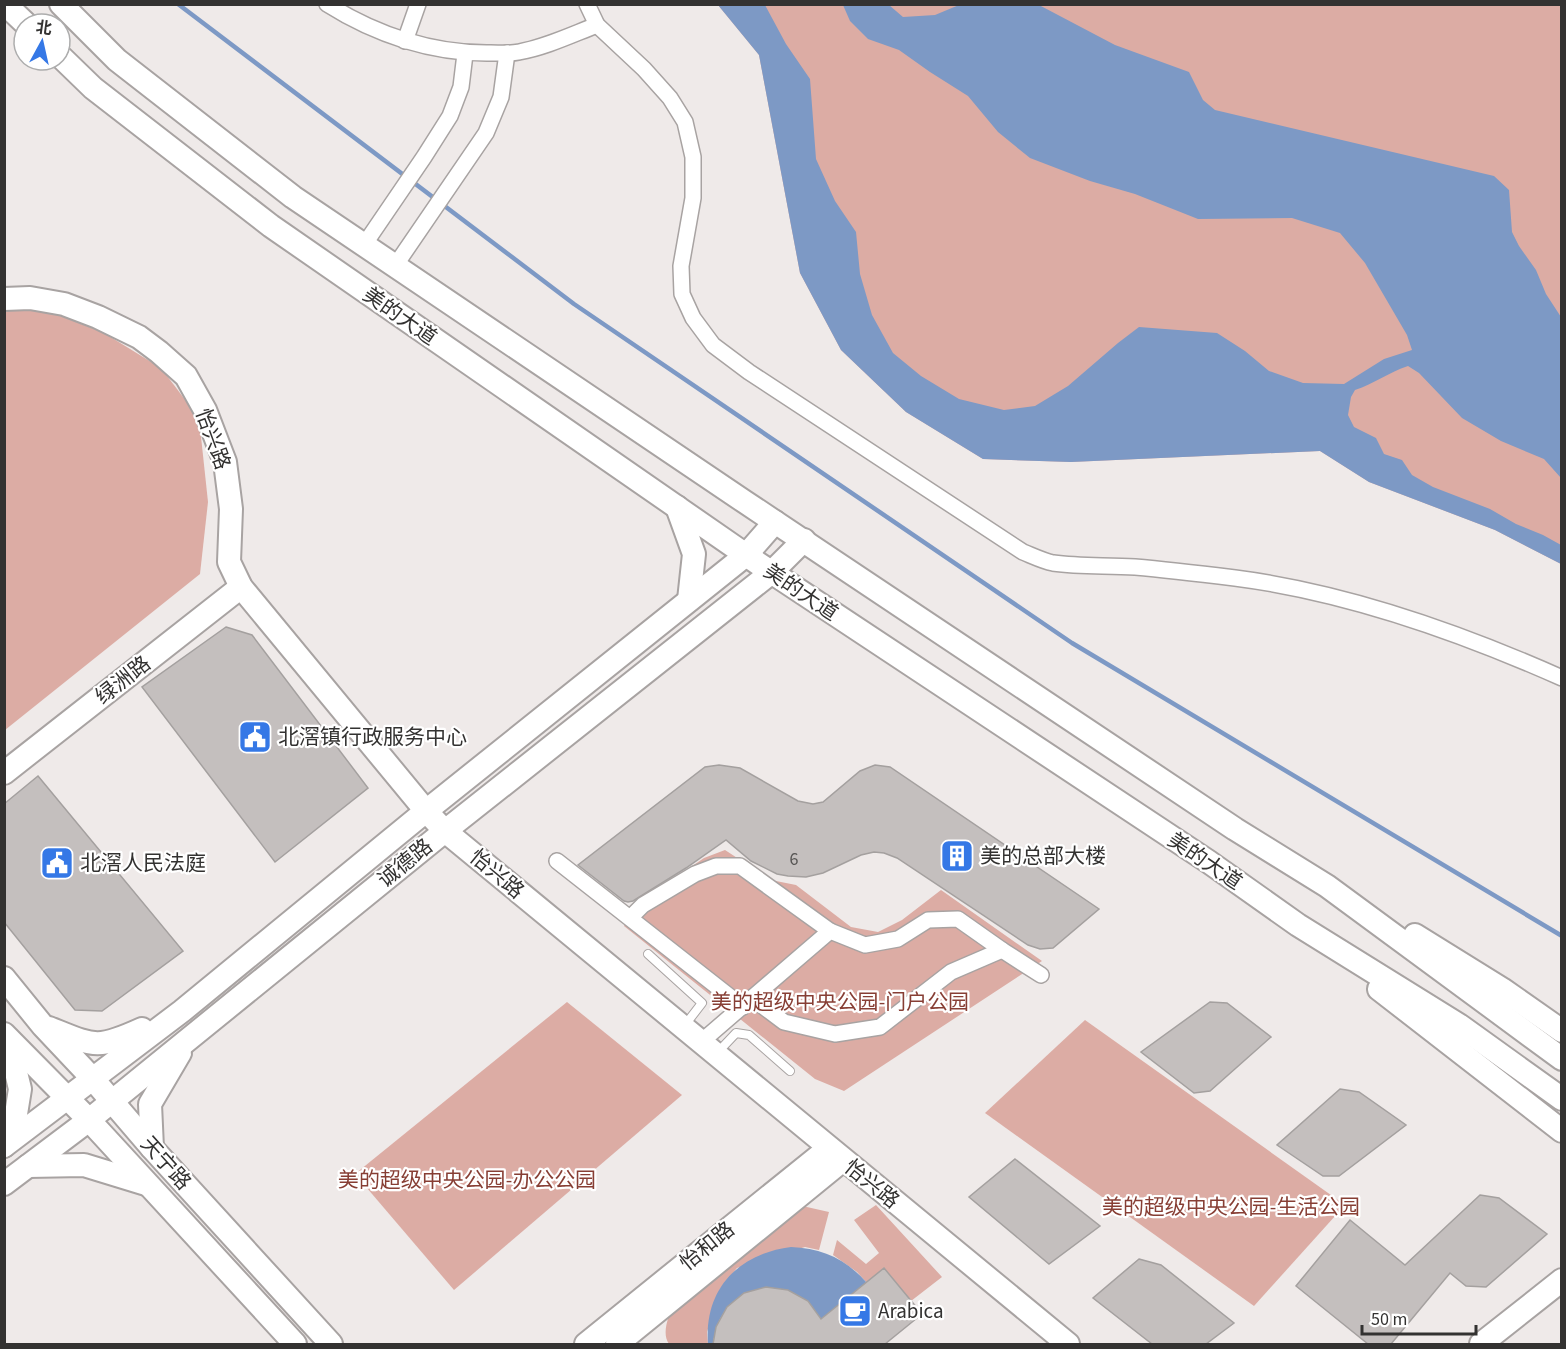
<svg xmlns="http://www.w3.org/2000/svg" width="1566" height="1349" viewBox="0 0 1566 1349" font-family="'Source Sans 3','Noto Sans SC',sans-serif">
  <rect width="100%" height="100%" fill="#efeae9"/>
  <g fill="#dcaca4">
    <path d="M 718,5 L 1561,5 L 1561,564 L 1495,530 L 1369,482 L 1320,451 L 1071,462 L 983,459 L 906,412 L 841,350 L 800,273 L 759,55 Z"/>
    <path d="M 5,307 L 51,312 L 104,333 L 161,368 L 199,418 L 208,502 L 200,574 L 5,730 Z"/>
    <path d="M 725,850 L 771,880 L 796,885 L 851,927 L 878,932 L 902,920 L 941,890 L 1042,961 L 844,1091 L 815,1079 L 624,926 L 632,907 L 704,858 Z"/>
    <path d="M 567,1002 L 682,1095 L 454,1290 L 355,1174 Z"/>
    <path d="M 1085,1020 L 1345,1205 L 1254,1306 L 985,1113 Z"/>
    <path d="M 798,1205 L 829,1212 L 819,1250 L 805,1247 L 737,1268 L 720,1289 L 707,1332 L 708,1344 L 669,1344 C 661,1333 669,1315 674,1303 Z"/>
    <path d="M 876,1205 L 942,1277 L 911,1301 L 884,1268 L 867,1283 L 857,1272 L 833,1255 L 837,1240 L 866,1264 L 879,1253 L 854,1220 Z"/>
  </g>
  <g fill="#7d99c5">
    <path d="M 718,5 L 765,5 L 786,44 L 810,79 L 816,159 L 835,201 L 856,232 L 860,274 L 872,315 L 893,353 L 921,376 L 959,399 L 1004,410 L 1035,406 L 1068,386 L 1118,343 L 1139,327 L 1217,333 L 1245,351 L 1269,371 L 1303,383 L 1344,384 L 1384,359 L 1412,350 L 1407,335 L 1365,263 L 1340,233 L 1292,218 L 1198,219 L 1135,194 L 1090,181 L 1030,158 L 998,132 L 968,96 L 930,72 L 899,50 L 868,39 L 850,21 L 843,5 L 889,5 L 903,17 L 935,15 L 959,5 L 1039,5 L 1115,45 L 1189,72 L 1203,100 L 1215,110 L 1494,176 L 1509,190 L 1512,232 L 1519,246 L 1536,270 L 1546,294 L 1561,317 L 1561,478 L 1544,459 L 1501,441 L 1462,418 L 1419,373 L 1408,366 C 1389,372 1374,384 1355,390 L 1351,397 L 1348,415 L 1354,427 L 1376,438 L 1384,454 L 1402,460 L 1412,475 L 1433,487 L 1490,509 L 1516,524 L 1543,535 L 1561,545 L 1561,564 L 1495,530 L 1369,482 L 1320,451 L 1071,462 L 983,459 L 906,412 L 841,350 L 800,273 L 759,55 Z"/>
    <path d="M 791,1247 C 822,1248 846,1259 867,1283 L 821,1319 L 808,1301 L 744,1293 C 724,1309 717,1318 713,1344 L 708,1344 C 704,1290 737,1254 791,1247 Z"/>
  </g>
  <g fill="none" stroke-linecap="round" stroke-linejoin="round">
    <path stroke="#7d99c5" stroke-width="4.5" d="M 178,4 L 574,304 L 1072,643 L 1562,936"/>
  </g>
  <g fill="#c4bfbe" stroke="#a4a09f" stroke-width="1.5">
    <path d="M 226,627 L 252,635 L 368,788 L 275,862 L 142,687 Z"/>
    <path d="M 719,765 L 740,768 L 798,801 L 813,804 L 823,802 L 860,771 L 875,765 L 890,767 L 1099,909 L 1053,948 L 1040,949 L 1028,945 L 897,858 L 884,853 L 874,852 L 861,855 L 823,873 L 806,877 L 788,876 L 777,874 L 751,861 L 726,840 L 686,868 L 633,901 L 628,902 L 624,901 L 578,865 L 705,767 Z"/>
    <path d="M 38,776 L 183,951 L 102,1011 L 75,1010 L 4,922 L 4,804 Z"/>
    <path d="M 1210,1002 L 1227,1003 L 1271,1037 L 1210,1091 L 1194,1093 L 1141,1052 Z"/>
    <path d="M 1340,1089 L 1359,1092 L 1406,1125 L 1339,1176 L 1323,1176 L 1277,1145 Z"/>
    <path d="M 1015,1159 L 1100,1226 L 1049,1264 L 969,1197 Z"/>
    <path d="M 1480,1195 L 1499,1198 L 1547,1234 L 1486,1287 L 1466,1286 L 1450,1273 L 1391,1344 L 1368,1344 L 1296,1286 L 1350,1220 L 1405,1265 Z"/>
    <path d="M 1139,1259 L 1161,1265 L 1234,1323 L 1206,1344 L 1152,1344 L 1093,1298 Z"/>
    <path d="M 884,1268 L 922,1314 L 885,1344 L 713,1344 L 716,1327 L 727,1307 L 744,1293 L 766,1287 L 788,1290 L 808,1301 L 821,1319 Z"/>
  </g>
  <g fill="none" stroke-linecap="round" stroke-linejoin="round">
    <g stroke="#a8a3a2" stroke-width="10">
      <g id="lane">
        <path d="M 648,954 L 702,1003 L 685,1025"/>
        <path d="M 717,1053 L 736,1033 L 749,1035 L 790,1071"/>
      </g>
    </g>
    <g stroke="#a8a3a2" stroke-width="18">
      <g id="street">
        <path d="M 327,4 C 376,35 433,54 491,53 C 500,53 510,54 519,52 C 546,47 571,35 597,25"/>
        <path d="M 587,4 L 597,25 L 644,69 L 670,98 L 685,122 L 693,157 L 693,198 L 681,266 L 682,294 L 693,318 L 713,345 L 749,372 L 1023,552 C 1033,556 1043,561 1053,563 C 1081,567 1108,565 1135,567 C 1169,570 1202,574 1235,578 C 1344,592 1461,633 1562,678"/>
        <path d="M 405,41 L 418,4"/>
        <path d="M 364,245 L 424,157 L 450,116 L 461,87 L 465,54"/>
        <path d="M 395,266 L 486,133 L 501,97 L 507,53"/>
        <path d="M 557,861 L 743,1007"/>
        <path d="M 631,917 L 643,905 L 695,874 L 716,866 L 740,866 L 830,931"/>
        <path d="M 752,998 L 830,931 L 865,945 L 898,939 L 928,920 L 958,919 L 1002,950"/>
        <path d="M 701,1042 L 752,998 L 784,1022 L 835,1034 L 880,1027 L 951,972 L 1002,950 L 1041,975"/>
      </g>
    </g>
    <g stroke="#a8a3a2" stroke-width="26">
      <g id="secondary">
        <path d="M 5,4 L 26,24"/>
        <path d="M 61,4 L 117,60 L 293,197 L 745,502 L 1235,829 L 1327,886 L 1562,1059"/>
        <path d="M 60,56 L 93,88 L 271,226 L 759,564 L 1209,862 L 1298,925 L 1459,1025 L 1562,1099"/>
        <path d="M 4,299 L 30,298 L 64,304 L 98,317 L 139,337 L 159,352 L 186,376 L 205,410 L 225,462 L 231,509 L 229,562 L 241,587 L 426,811 L 445,831 L 1068,1344"/>
        <path d="M 677,507 L 694,554 L 689,600"/>
        <path d="M 4,773 L 241,587"/>
        <path d="M 1415,935 L 1502,989 L 1562,1031"/>
        <path d="M 4,978 L 43,1026 L 92,1078 L 152,1148 L 331,1344"/>
        <path d="M 1379,989 L 1562,1131"/>
        <path d="M 49,1028 C 94,1046 96,1050 142,1029"/>
        <path d="M 4,1034 L 89,1120 L 295,1344"/>
        <path d="M 4,1146 L 182,1011 L 426,811 L 746,555 L 775,522"/>
        <path d="M 4,1146 L 16,1114 L 20,1089 L 8,1039"/>
        <path d="M 152,1148 L 150,1104 L 180,1053"/>
        <path d="M 28,1166 L 84,1165 L 146,1184"/>
        <path d="M 4,1184 L 89,1120 L 445,831 L 772,572 L 804,540"/>
        <path d="M 586,1344 L 829,1148"/>
        <path d="M 617,1344 L 843,1160"/>
        <path d="M 1481,1344 L 1562,1280"/>
      </g>
    </g>
    <use href="#lane" stroke="#fff" stroke-width="8"/>
    <use href="#street" stroke="#fff" stroke-width="15"/>
    <use href="#secondary" stroke="#fff" stroke-width="22"/>
  </g>
  <defs>
    <g id="civic-square" transform="scale(1.725)"><rect x="-9" y="-9" width="18" height="18" rx="4" fill="#3578e6" stroke="#fff"/><path d="M-.6-6.5H3V-4.5H.6V-3L4-1V1h2V6H-6V1h2V-1L-.6-3ZM-1.2 2.5V6h2.4V2.5Z" fill="#fff"/></g>
    <g id="building-square" transform="scale(1.725)"><rect x="-9" y="-9" width="18" height="18" rx="4" fill="#3578e6" stroke="#fff"/><path d="M-4-6H4V6H1V3H-1V6H-4ZM-2.5-4.3h1.7v1.8h-1.7ZM.8-4.3h1.7v1.8H.8ZM-2.5-1h1.7V.8h-1.7ZM.8-1h1.7V.8H.8Z" fill="#fff"/></g>
    <g id="cafe-square" transform="scale(1.725)"><rect x="-9" y="-9" width="18" height="18" rx="4" fill="#3578e6" stroke="#fff"/><path d="M-5.5-4.5H6V0H3Q3 3.5 0 3.5H-2.5Q-5.5 3.5-5.5 0ZM3-3.2v2h1.7v-2ZM-6 4.5H4V6H-6Z" fill="#fff"/></g>
  </defs>
  <g fill-rule="evenodd">
    <use href="#civic-square" x="255" y="737"/>
    <use href="#building-square" x="957" y="856"/>
    <use href="#civic-square" x="57" y="863"/>
    <use href="#cafe-square" x="855" y="1311"/>
  </g>
  <g text-anchor="middle" dominant-baseline="central" stroke-width="4.5" stroke-linejoin="round" paint-order="stroke">
    <g font-size="18" fill="#575554">
      <text x="794" y="859">6</text>
    </g>
    <g font-size="21" fill="#333231" stroke="#fff">
      <text transform="translate(400 316) rotate(35)">美的大道</text>
      <text transform="translate(213 439) rotate(70)">怡兴路</text>
      <text transform="translate(801 592) rotate(34)">美的大道</text>
      <text transform="translate(123 680) rotate(-38)">绿洲路</text>
      <text transform="translate(1205 861) rotate(34)">美的大道</text>
      <text transform="translate(405 863) rotate(-39)">诚德路</text>
      <text transform="translate(497 874) rotate(40)">怡兴路</text>
      <text transform="translate(166 1163) rotate(48)">天宁路</text>
      <text transform="translate(872 1184) rotate(39)">怡兴路</text>
      <text transform="translate(707 1246) rotate(-39)">怡和路</text>
    </g>
    <g font-size="21" fill="#333231" stroke="#fff" text-anchor="start">
      <text x="278" y="737">北滘镇行政服务中心</text>
      <text x="980" y="856">美的总部大楼</text>
      <text x="80" y="863">北滘人民法庭</text>
      <text x="878" y="1311">Arabica</text>
    </g>
    <g font-size="21" fill="#873e34" stroke="#fff">
      <text x="840" y="1002">美的超级中央公园-门户公园</text>
      <text x="467" y="1180">美的超级中央公园-办公公园</text>
      <text x="1231" y="1207">美的超级中央公园-生活公园</text>
    </g>
  </g>
  <rect width="1566" height="1349" fill="none" stroke="#333231" stroke-width="12"/>
  <g transform="translate(42 42) rotate(8)"><circle r="28" fill="#ffffff" stroke="#adadad" stroke-width="1.5"/>
  <path d="M0-4.5L10 22L0 15L-10 22Z" fill="#3578e6"/>
  <text y="-9" font-size="16" font-weight="bold" text-anchor="middle" fill="#333231">北</text>
  </g>
  <path d="M1362 1325v9h114v-9" fill="none" stroke="#333231" stroke-width="3"/>
  <text x="1371" y="1325" font-size="18" fill="#333231" stroke="#ffffff" stroke-width="4.5" paint-order="stroke">50 m</text>
</svg>
